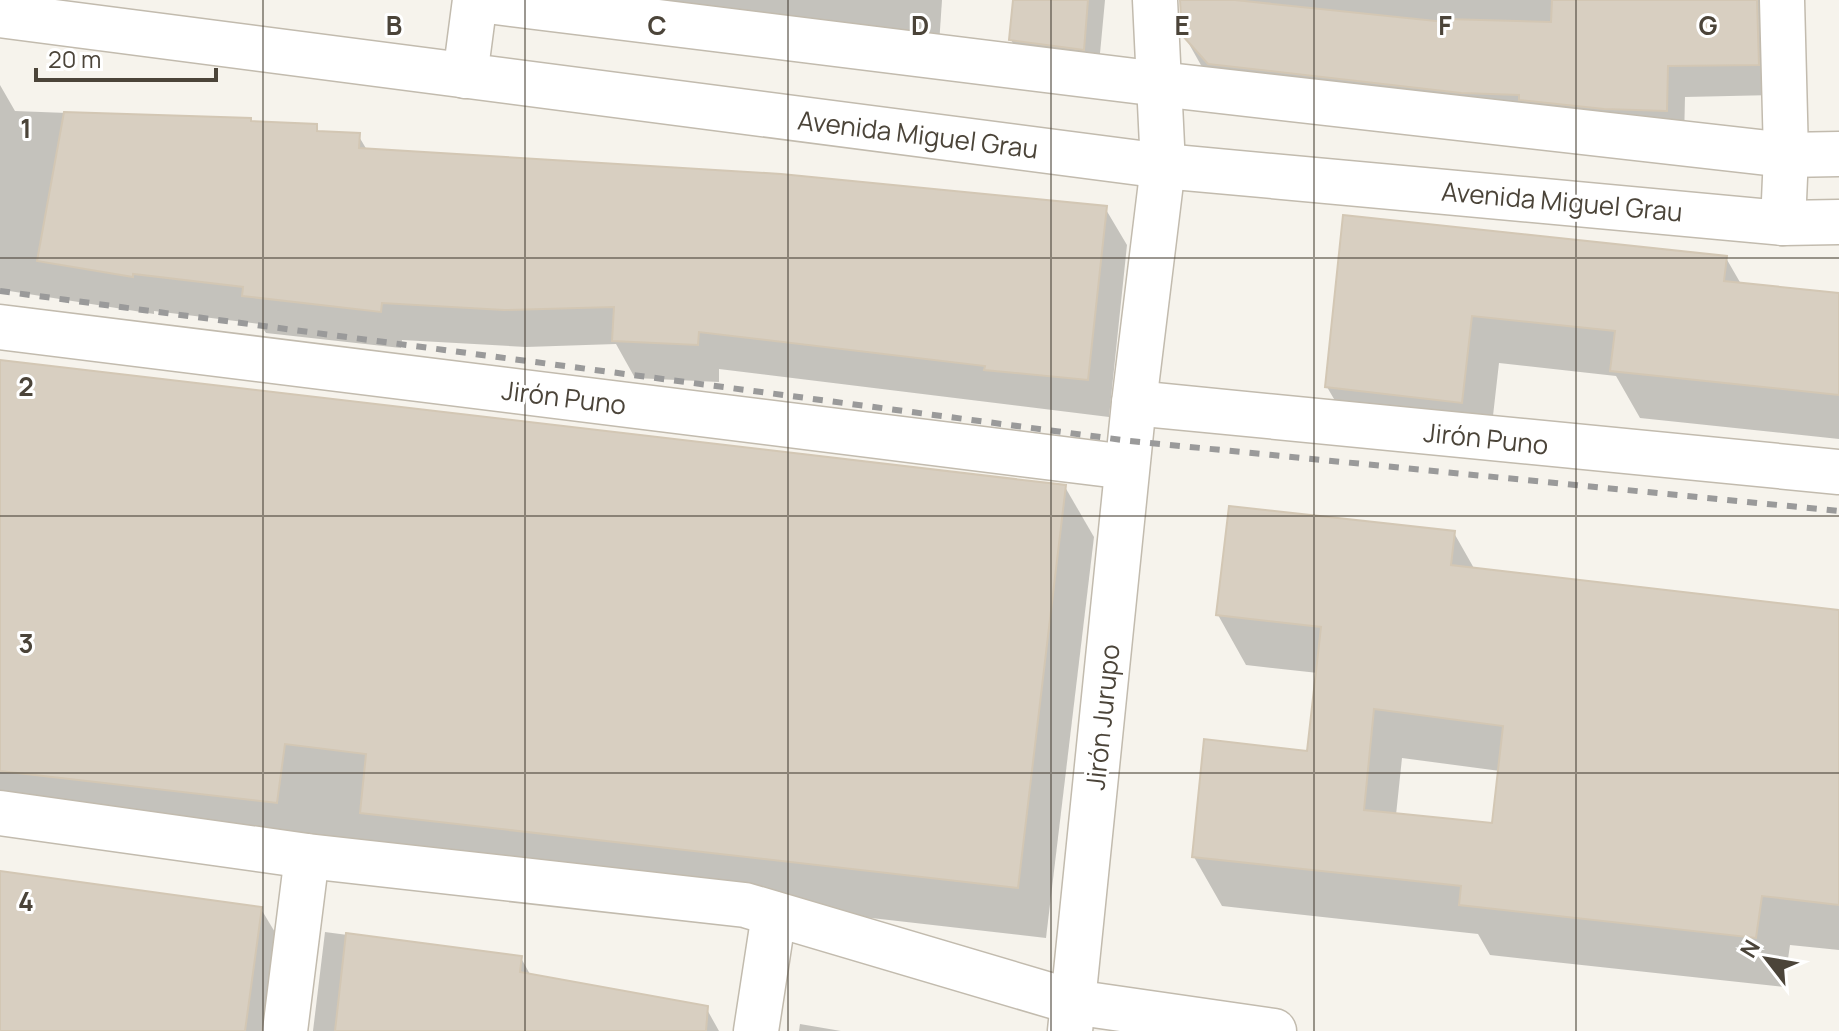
<svg xmlns="http://www.w3.org/2000/svg" width="1839" height="1031" viewBox="0 0 1839 1031" font-family="Manrope,sans-serif">
  <rect width="100%" height="100%" fill="#f6f3ec"/>
  <g fill="#0003" fill-rule="evenodd">
    <path d="M 533,0 L 942,0 L 938,60 Z"/>
    <path d="M 1015,0 L 1105,0 L 1098,75 L 1027,67 L 1011,40 Z"/>
    <path d="M 1181,0 L 1782,0 L 1775,95 L 1685,97 L 1684,141 L 1228,95 L 1202,67 L 1184,35 Z"/>
    <path d="M 0,85 L 15,111 L 250,120 L 252,124 L 316,126 L 320,134 L 358,135 L 367,150 L 1105,208 L 1127,245 L 1109,417 L 719,369 L 719,382 L 635,378 L 616,344 L 526,347 L 402,340 L 401,348 L 266,333 L 260,324 L 154,311 L 154,314 L 3,290 L 0,294 Z"/>
    <path d="M 1345,217 L 1726,258 L 1741,284 L 1839,295 L 1839,439 L 1640,418 L 1616,376 L 1499,363 L 1489,451 L 1355,435 L 1327,387 Z"/>
    <path d="M 0,362 L 1065,487 L 1094,537 L 1046,938 L 0,818 Z"/>
    <path d="M 1454,533 L 1475,570 L 1839,612 L 1839,950 L 1790,945 L 1784,987 L 1490,955 L 1478,934 L 1222,906 L 1194,857 L 1308,753 L 1318,673 L 1246,665 L 1218,615 ZM 1402,758 L 1500,771 L 1493,825 L 1396,815 Z"/>
    <path d="M 0,871 L 261,909 L 299,972 L 291,1031 L 0,1031 Z"/>
    <path d="M 325,932 L 521,958 L 531,976 L 705,1006 L 719,1031 L 313,1031 Z"/>
    <path d="M 800,1024 L 841,1031 L 799,1031 Z"/>
  </g>
  <g fill="#d8cfc1" stroke="#d3c7b4" stroke-width="2" fill-rule="evenodd">
    <path d="M 1013,0 L 1088,0 L 1084,50 L 1009,40 Z"/>
    <path d="M 1180,0 L 1235,0 L 1445,22 L 1446,19 L 1551,22 L 1552,0 L 1757,0 L 1759,65 L 1668,66 L 1667,111 L 1604,109 L 1519,100 L 1519,95 L 1461,93 L 1208,64 L 1182,35 Z"/>
    <path d="M 64,112 L 251,118 L 251,121 L 317,124 L 317,131 L 360,133 L 359,148 L 781,174 L 1107,206 L 1088,380 L 984,370 L 985,366 L 699,332 L 698,345 L 612,341 L 614,307 L 504,310 L 382,303 L 381,312 L 242,296 L 243,287 L 133,274 L 133,277 L 37,261 Z"/>
    <path d="M 1343,215 L 1727,256 L 1724,281 L 1839,293 L 1839,395 L 1610,371 L 1615,331 L 1472,316 L 1462,403 L 1325,387 Z"/>
    <path d="M 0,360 L 1066,485 L 1018,888 L 360,813 L 366,754 L 285,744 L 277,803 L 0,771 Z"/>
    <path d="M 1229,506 L 1455,531 L 1451,565 L 1839,610 L 1839,905 L 1762,896 L 1756,938 L 1459,905 L 1461,886 L 1192,857 L 1204,739 L 1307,751 L 1321,627 L 1216,615 ZM 1374,709 L 1503,726 L 1492,823 L 1364,810 Z"/>
    <path d="M 0,871 L 262,907 L 245,1031 L 0,1031 Z"/>
    <path d="M 346,933 L 522,956 L 520,972 L 708,1006 L 706,1031 L 335,1031 Z"/>
  </g>
  <g fill="none" stroke-linecap="round" stroke-linejoin="round">
    <g stroke="#c2bbae" stroke-width="47">
      <g id="street">
        <path d="M 480,0 L 1159,84 L 1786,155 L 1839,154"/>
        <path d="M 1782,0 L 1786,155 L 1783,223"/>
        <path d="M 0,15 L 1163,166 L 1783,223 L 1839,222"/>
        <path d="M 465,76 L 475,0"/>
        <path d="M 0,327 L 1127,467"/>
        <path d="M 1134,403 L 1839,472"/>
        <path d="M 0,813 L 307,856 L 745,905 L 1073,1002 L 1274,1031"/>
        <path d="M 285,1031 L 307,856"/>
        <path d="M 756,1031 L 774,914"/>
        <path d="M 1070,1031 L 1134,403 L 1163,166 L 1155,0"/>
      </g>
    </g>
    <use href="#street" stroke="#fff" stroke-width="44"/>
    <path stroke="#9a9a9a" stroke-width="6" stroke-dasharray="10 10" stroke-linecap="butt" d="M 0,291 L 1130,441 L 1839,511"/>
  </g>
  <path fill="none" stroke="#4b4439" stroke-width="2" stroke-opacity="0.55" d="M 263,0 L 263,1031M 525,0 L 525,1031M 788,0 L 788,1031M 1051,0 L 1051,1031M 1314,0 L 1314,1031M 1576,0 L 1576,1031M 0,258 L 1839,258M 0,516 L 1839,516M 0,773 L 1839,773"/>
  <g text-anchor="middle" dominant-baseline="central" stroke-width="6" stroke-linejoin="round" paint-order="stroke">
    <g font-size="26" fill="#4b4439" stroke="#fff">
      <text transform="translate(918 134) rotate(7)">Avenida Miguel Grau</text>
      <text transform="translate(1562 201) rotate(5)">Avenida Miguel Grau</text>
      <text transform="translate(564 397) rotate(7)">Jirón Puno</text>
      <text transform="translate(1486 438) rotate(6)">Jirón Puno</text>
      <text transform="translate(1102 717) rotate(-84)">Jirón Jurupo</text>
    </g>
  </g>
  <g font-size="26" text-anchor="middle" font-weight="bold" fill="#4b4439" stroke="#fff" stroke-width="6" stroke-linejoin="round" paint-order="stroke">
    <text x="394" y="35">B</text>
    <text x="657" y="35">C</text>
    <text x="920" y="35">D</text>
    <text x="1182" y="35">E</text>
    <text x="1445" y="35">F</text>
    <text x="1708" y="35">G</text>
    <text x="26" y="138">1</text>
    <text x="26" y="396">2</text>
    <text x="26" y="653">3</text>
    <text x="26" y="911">4</text>
  </g>
  <g transform="translate(1767 959) rotate(301)" stroke="#ffffff" stroke-width="6" paint-order="stroke">
  <path d="M0-6L14 30L0 20L-14 30Z" fill="#4b4439"/>
  <text y="-12" font-size="22" font-weight="bold" text-anchor="middle" fill="#4b4439">N</text>
  </g>
  <path d="M36 68v12h180v-12" fill="none" stroke="#4b4439" stroke-width="4"/>
  <text x="48" y="68" font-size="24" fill="#4b4439" stroke="#ffffff" stroke-width="6" paint-order="stroke">20 m</text>
</svg>
